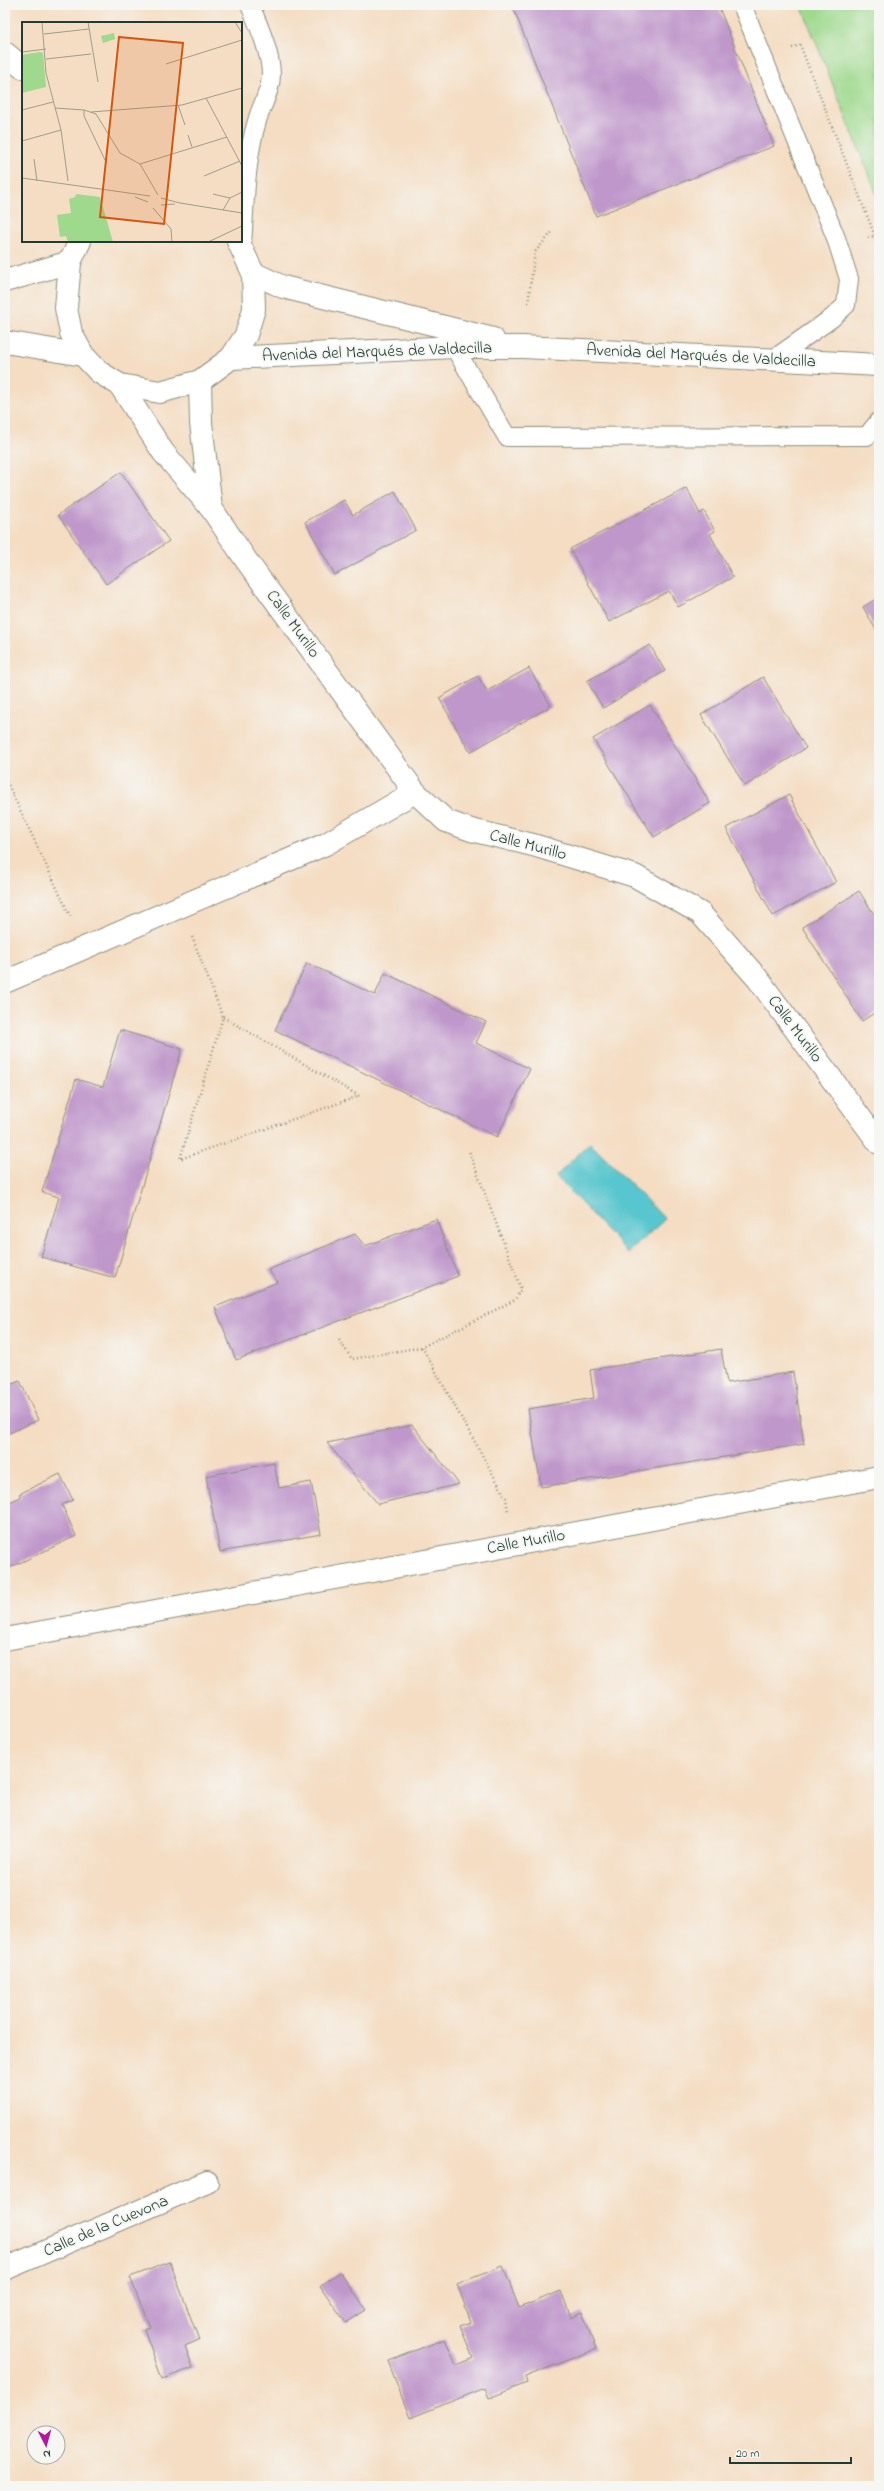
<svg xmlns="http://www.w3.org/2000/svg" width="884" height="2491" viewBox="0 0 884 2491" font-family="'Indie Flower',sans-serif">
  <rect width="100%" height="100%" fill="#f6f6f2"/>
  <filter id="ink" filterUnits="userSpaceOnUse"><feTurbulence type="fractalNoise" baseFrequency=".025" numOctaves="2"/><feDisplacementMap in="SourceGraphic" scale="8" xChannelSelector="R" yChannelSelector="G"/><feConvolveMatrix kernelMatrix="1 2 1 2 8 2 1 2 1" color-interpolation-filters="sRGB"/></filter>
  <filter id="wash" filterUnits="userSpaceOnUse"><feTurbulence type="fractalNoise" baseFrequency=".012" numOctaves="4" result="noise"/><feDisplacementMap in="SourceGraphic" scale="16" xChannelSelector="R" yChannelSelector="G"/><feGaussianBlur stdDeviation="0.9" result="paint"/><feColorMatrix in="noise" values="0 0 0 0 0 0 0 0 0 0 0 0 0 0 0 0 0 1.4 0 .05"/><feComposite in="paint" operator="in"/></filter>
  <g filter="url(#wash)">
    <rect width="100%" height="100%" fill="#f4ddc2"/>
    <path fill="#9ed98d" stroke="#5e8b60" d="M 801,5 L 879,5 L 879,200 Z"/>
    <path fill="#59c6ce" stroke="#3c8281" d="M 590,1143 L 665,1219 L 628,1253 L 556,1176 Z"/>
    <g id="blocks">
      <g fill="#bf97cb">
        <path d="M 512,5 L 718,5 L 774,146 L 596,216 Z"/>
        <path d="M 121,472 L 169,541 L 106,584 L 58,515 Z"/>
        <path d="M 687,488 L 700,514 L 704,511 L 715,531 L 710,534 L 733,577 L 678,607 L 669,591 L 609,622 L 570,549 Z"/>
        <path d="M 395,491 L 416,530 L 335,575 L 305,522 L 344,500 L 353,515 Z"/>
        <path d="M 879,597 L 879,635 L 863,607 Z"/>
        <path d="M 650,645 L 665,671 L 603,708 L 587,681 Z"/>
        <path d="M 529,668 L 551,706 L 470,752 L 439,698 L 478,676 L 487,691 Z"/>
        <path d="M 763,677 L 806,748 L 745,786 L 701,715 Z"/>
        <path d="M 650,705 L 710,803 L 654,837 L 593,739 Z"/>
        <path d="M 789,795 L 836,882 L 773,916 L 726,828 Z"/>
        <path d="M 859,891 L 879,922 L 879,1010 L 862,1021 L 802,927 Z"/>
        <path d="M 307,963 L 375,995 L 385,973 L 486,1022 L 476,1043 L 530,1069 L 497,1137 L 275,1030 Z"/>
        <path d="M 120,1030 L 182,1049 L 115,1278 L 41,1257 L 59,1197 L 42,1192 L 76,1079 L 103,1087 Z"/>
        <path d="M 436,1219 L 458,1276 L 236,1360 L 215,1307 L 278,1282 L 268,1270 L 355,1234 L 365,1246 Z"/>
        <path d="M 721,1349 L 727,1383 L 793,1372 L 804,1444 L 541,1487 L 528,1409 L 594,1398 L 590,1370 Z"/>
        <path d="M 9,1378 L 12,1384 L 20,1381 L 38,1420 L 5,1435 L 5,1380 Z"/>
        <path d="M 412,1425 L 459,1484 L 378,1504 L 327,1443 Z"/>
        <path d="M 274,1463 L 279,1488 L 311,1482 L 321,1534 L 220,1552 L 206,1476 Z"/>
        <path d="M 60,1474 L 73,1500 L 62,1505 L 76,1536 L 7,1569 L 5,1504 L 21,1497 L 19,1494 Z"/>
        <path d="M 170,2262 L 199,2340 L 185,2346 L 193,2368 L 162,2379 L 144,2329 L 150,2327 L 130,2277 Z"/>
        <path d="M 503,2266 L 519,2308 L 561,2291 L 571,2317 L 582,2312 L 596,2349 L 525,2377 L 527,2383 L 489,2398 L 485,2388 L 410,2418 L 388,2361 L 445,2339 L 456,2365 L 473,2358 L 460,2326 L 471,2322 L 457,2284 Z"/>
        <path d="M 340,2272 L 366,2310 L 346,2323 L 320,2286 Z"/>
      </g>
    </g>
  </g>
  <g filter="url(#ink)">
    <use href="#blocks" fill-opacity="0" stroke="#8a8d7b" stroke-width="1"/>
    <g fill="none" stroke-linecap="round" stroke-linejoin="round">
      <g stroke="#8a8d7b" stroke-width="20">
        <g id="lane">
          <path d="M 742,5 L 836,238 L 849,279 L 846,305 L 832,318 L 771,361"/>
          <path d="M 242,245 C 245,204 245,161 257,121 C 261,106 271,91 271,75 C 271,53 258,24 250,5"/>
          <path d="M 454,347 L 507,437 L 867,436 L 879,421"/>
        </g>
      </g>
      <g stroke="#8a8d7b" stroke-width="24">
        <g id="street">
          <path d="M 200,381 L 201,423 L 211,508"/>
          <path d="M 120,385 L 163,452 L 211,508 L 246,560 L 415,792 L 446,821 L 471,830 L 533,845 L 635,876 L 700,913 L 758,979 L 879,1143"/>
          <path d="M 5,982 L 326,844 L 415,792"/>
          <path d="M 5,1639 L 879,1477"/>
          <path d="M 5,2269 L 207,2182"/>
        </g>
      </g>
      <g stroke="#8a8d7b" stroke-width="24">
        <g id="secondary">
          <path d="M 5,53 L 23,68"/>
          <path d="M 80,241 L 70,262 L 66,308 L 71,333 L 83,355 L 99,372 L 120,385 L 160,392 L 200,381 L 231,358 L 246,335 L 254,309 L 253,273 L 238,241"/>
          <path d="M 253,273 L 283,287 L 493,339"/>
          <path d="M 5,281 L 70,262"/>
          <path d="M 5,342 L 83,355"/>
          <path d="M 231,358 L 454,347 L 523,347 L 879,365"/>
        </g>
      </g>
      <g stroke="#8a8d7b" stroke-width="2.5" stroke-dasharray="1 3" stroke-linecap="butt">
        <path d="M 792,48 L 800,45 L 875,236 L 867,238"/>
        <path d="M 528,303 L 535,252 L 553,231"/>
        <path d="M 5,778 L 71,918"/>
        <path d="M 192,937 L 223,1017 L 180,1159 L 359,1096 L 223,1017"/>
        <path d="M 339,1340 L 352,1359 L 422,1347 L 515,1300 L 521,1289 L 469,1151"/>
        <path d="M 422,1347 L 506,1498 L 508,1512"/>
      </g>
      <use href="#lane" stroke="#fff" stroke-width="18"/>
      <use href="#street" stroke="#fff" stroke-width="22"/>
      <use href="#secondary" stroke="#fff" stroke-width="22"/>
    </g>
  </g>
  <g text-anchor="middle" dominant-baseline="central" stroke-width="4" stroke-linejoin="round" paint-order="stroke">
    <g font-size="17" fill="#1f3d34" stroke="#f6f6f2">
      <text transform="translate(377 352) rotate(-2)">Avenida del Marqués de Valdecilla</text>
      <text transform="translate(701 356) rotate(3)">Avenida del Marqués de Valdecilla</text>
      <text transform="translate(293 624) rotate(54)">Calle Murillo</text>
      <text transform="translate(528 845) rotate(15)">Calle Murillo</text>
      <text transform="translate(795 1029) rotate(53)">Calle Murillo</text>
      <text transform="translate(526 1542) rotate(-10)">Calle Murillo</text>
      <text transform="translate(106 2226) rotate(-23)">Calle de la Cuevona</text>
    </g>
  </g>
  <g transform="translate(22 22)">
    <rect width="220" height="220" fill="#f4ddc2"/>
    <path d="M 92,11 L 93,17 L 81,21 L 79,14 ZM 18,30 L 21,31 L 24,65 L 0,71 L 0,33 ZM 54,172 L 78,175 L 91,220 L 46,220 L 44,214 L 38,215 L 35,193 L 49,191 L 47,177 L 53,175 Z" fill="#9ed98d"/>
    <path fill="none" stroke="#9f9d89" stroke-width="1" d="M 20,0 L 24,51 L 39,108 L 46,159M 66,0 L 76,60M 213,0 L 220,11M 22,12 L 67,7M 0,30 L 24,27M 24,37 L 69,32M 144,42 L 220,18M 184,76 L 220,144M 156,83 L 163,103M 33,86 L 62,88 L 74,92 L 98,131 L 118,142 L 136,173M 0,88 L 31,80M 62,88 L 62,94 L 84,140M 69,90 L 160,83 L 220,66M 166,113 L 170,125M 0,119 L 39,108M 12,137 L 15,159M 118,142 L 205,115M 182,154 L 218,139M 0,156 L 128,174M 191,172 L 208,176M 113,175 L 126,180M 139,176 L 158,181 L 220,191M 139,183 L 153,182M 131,186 L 149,207 L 150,220M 201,188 L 208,176 L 220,170M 186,220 L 220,204"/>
    <path fill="#d45610" fill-opacity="0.15" stroke="#d45610" stroke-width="2" d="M 97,15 L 161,21 L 142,202 L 78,195 Z"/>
    <rect width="220" height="220" fill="none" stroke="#1f3d34" stroke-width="2"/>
  </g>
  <rect width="884" height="2491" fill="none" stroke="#f6f6f2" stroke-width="20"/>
  <g transform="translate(46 2445) rotate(174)"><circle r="19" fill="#f6f6f2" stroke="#a0aca6"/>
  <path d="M0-3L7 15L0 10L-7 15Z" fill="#b5179e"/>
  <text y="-6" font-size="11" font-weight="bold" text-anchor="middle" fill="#1f3d34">N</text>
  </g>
  <path d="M730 2457v6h121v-6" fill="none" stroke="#1f3d34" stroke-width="2"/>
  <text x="736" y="2457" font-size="12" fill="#1f3d34" stroke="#f6f6f2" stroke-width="3" paint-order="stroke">20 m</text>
</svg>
